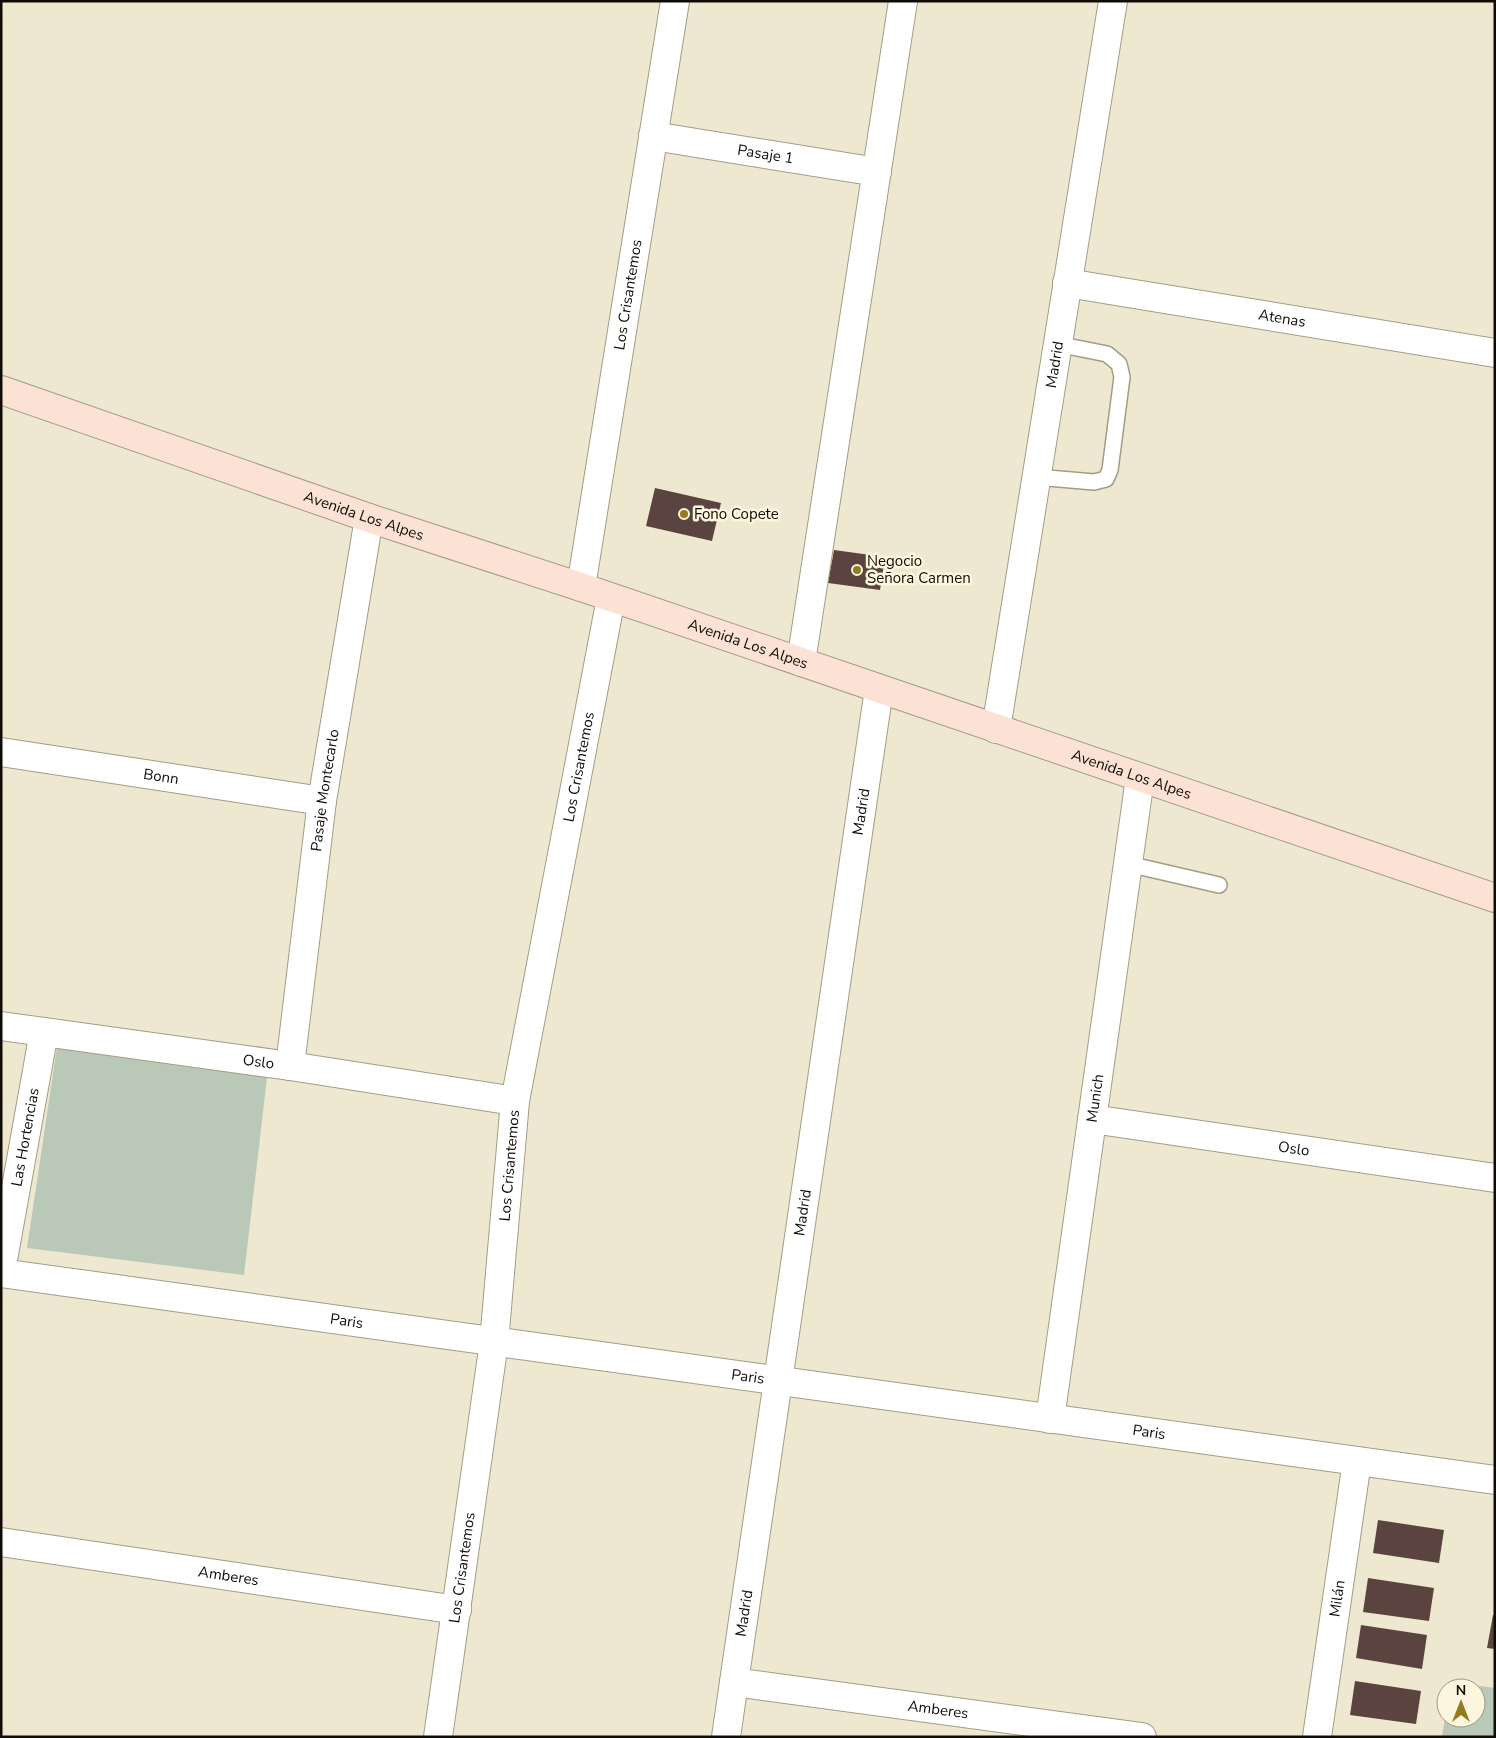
<svg xmlns="http://www.w3.org/2000/svg" width="1496" height="1738" viewBox="0 0 1496 1738" font-family="'Nunito Sans',sans-serif">
  <rect width="100%" height="100%" fill="#efe8d0"/>
  <g fill="#bac8b7">
    <path d="M 58,1040 L 268,1069 L 244,1275 L 27,1248 Z"/>
    <path d="M 1450,1682 L 1495,1688 L 1495,1737 L 1442,1737 L 1446,1710 L 1446,1718 L 1476,1718 L 1476,1688 L 1449,1688 Z"/>
  </g>
  <g fill="#5b443f">
    <path d="M 655,488 L 721,503 L 712,541 L 646,526 Z"/>
    <path d="M 834,550 L 885,557 L 880,590 L 828,583 Z"/>
    <path d="M 1378,1520 L 1444,1530 L 1439,1563 L 1373,1553 Z"/>
    <path d="M 1368,1578 L 1434,1588 L 1429,1621 L 1363,1612 Z"/>
    <path d="M 1493,1615 L 1495,1615 L 1495,1649 L 1487,1648 Z"/>
    <path d="M 1361,1625 L 1427,1635 L 1422,1669 L 1356,1658 Z"/>
    <path d="M 1355,1681 L 1421,1691 L 1416,1724 L 1350,1715 Z"/>
  </g>
  <g fill="none" stroke-linecap="round" stroke-linejoin="round">
    <g stroke="#a49c86" stroke-width="18">
      <g id="lane">
        <path d="M 1036,477 L 1094,482 L 1106,479 L 1110,470 L 1122,377 L 1119,364 L 1107,354 L 1057,344"/>
        <path d="M 1128,864 L 1219,885"/>
      </g>
    </g>
    <g stroke="#a49c86" stroke-width="30">
      <g id="street">
        <path id="s1" d="M 653,136 L 877,172"/>
        <path id="s2" d="M 1067,283 L 1495,353"/>
        <path id="s3" d="M 581,587 L 675,1"/>
        <path d="M 801,662 L 903,1"/>
        <path id="s4" d="M 996,729 L 1113,1"/>
        <path id="s5" d="M 1,752 L 322,801"/>
        <path id="s6" d="M 1,1026 L 290,1066 L 515,1101"/>
        <path id="s7" d="M 290,1066 L 322,801 L 369,518"/>
        <path id="s8" d="M 1092,1119 L 1495,1178"/>
        <path id="s9" d="M 1,1271 L 44,1032"/>
        <path id="s10" d="M 1,1273 L 1495,1480"/>
        <path id="s11" d="M 1050,1419 L 1140,778"/>
        <path id="s12" d="M 1,1542 L 457,1610"/>
        <path id="s13" d="M 734,1682 L 1142,1737"/>
        <path id="s14" d="M 438,1737 L 494,1342 L 515,1101 L 611,598"/>
        <path id="s15" d="M 726,1737 L 879,689"/>
        <path id="s16" d="M 1317,1737 L 1357,1461"/>
      </g>
    </g>
    <g stroke="#a49c86" stroke-width="30">
      <g id="secondary">
        <path id="s17" d="M 1,390 L 369,518 L 581,587 L 1495,898"/>
      </g>
    </g>
    <use href="#lane" stroke="#fff" stroke-width="15"/>
    <use href="#street" stroke="#fff" stroke-width="28"/>
    <use href="#secondary" stroke="#fbe2d4" stroke-width="28"/>
  </g>
  <g fill="#947a21" stroke="#fdf5dd" stroke-width="2">
    <circle cx="684" cy="514" r="5"/>
    <circle cx="857" cy="570" r="5"/>
  </g>
  <g text-anchor="middle" dominant-baseline="central" stroke-width="5" stroke-linejoin="round" paint-order="stroke">
    <g font-size="15" fill="#0f0c05" stroke="#fdf5dd">
      <text stroke="none"><textPath href="#s1" startOffset="114">Pasaje 1</textPath></text>
      <text stroke="none"><textPath href="#s3" startOffset="296">Los Crisantemos</textPath></text>
      <text stroke="none"><textPath href="#s2" startOffset="218">Atenas</textPath></text>
      <text stroke="none"><textPath href="#s4" startOffset="369">Madrid</textPath></text>
      <text stroke="none"><textPath href="#s17" startOffset="384">Avenida Los Alpes</textPath></text>
      <text stroke="none"><textPath href="#s17" startOffset="789">Avenida Los Alpes</textPath></text>
      <text stroke="none"><textPath href="#s14" startOffset="981">Los Crisantemos</textPath></text>
      <text stroke="none"><textPath href="#s17" startOffset="1194">Avenida Los Alpes</textPath></text>
      <text stroke="none"><textPath href="#s5" startOffset="162">Bonn</textPath></text>
      <text stroke="none"><textPath href="#s7" startOffset="278">Pasaje Montecarlo</textPath></text>
      <text stroke="none"><textPath href="#s15" startOffset="935">Madrid</textPath></text>
      <text stroke="none"><textPath href="#s6" startOffset="260">Oslo</textPath></text>
      <text stroke="none"><textPath href="#s11" startOffset="324">Munich</textPath></text>
      <text stroke="none"><textPath href="#s9" startOffset="136">Las Hortencias</textPath></text>
      <text stroke="none"><textPath href="#s8" startOffset="204">Oslo</textPath></text>
      <text stroke="none"><textPath href="#s14" startOffset="576">Los Crisantemos</textPath></text>
      <text stroke="none"><textPath href="#s15" startOffset="530">Madrid</textPath></text>
      <text stroke="none"><textPath href="#s10" startOffset="349">Paris</textPath></text>
      <text stroke="none"><textPath href="#s10" startOffset="754">Paris</textPath></text>
      <text stroke="none"><textPath href="#s10" startOffset="1159">Paris</textPath></text>
      <text stroke="none"><textPath href="#s14" startOffset="171">Los Crisantemos</textPath></text>
      <text stroke="none"><textPath href="#s12" startOffset="230">Amberes</textPath></text>
      <text stroke="none"><textPath href="#s16" startOffset="140">Milán</textPath></text>
      <text stroke="none"><textPath href="#s15" startOffset="125">Madrid</textPath></text>
      <text stroke="none"><textPath href="#s13" startOffset="206">Amberes</textPath></text>
    </g>
    <g font-size="15" fill="#0f0c05" stroke="#fdf5dd" text-anchor="start">
      <text x="694" y="514">Fono Copete</text>
      <text x="867" y="561">Negocio<tspan x="867" dy="17">Señora Carmen</tspan></text>
    </g>
  </g>
  <rect width="1496" height="1738" fill="none" stroke="#0f0c05" stroke-width="5"/>
  <g transform="translate(1461 1703)"><circle r="24" fill="#fdf5dd" stroke="#9e9887"/>
  <path d="M0-4L9 19L0 12L-9 19Z" fill="#947a21"/>
  <text y="-8" font-size="14" font-weight="bold" text-anchor="middle" fill="#0f0c05">N</text>
  </g>
</svg>
